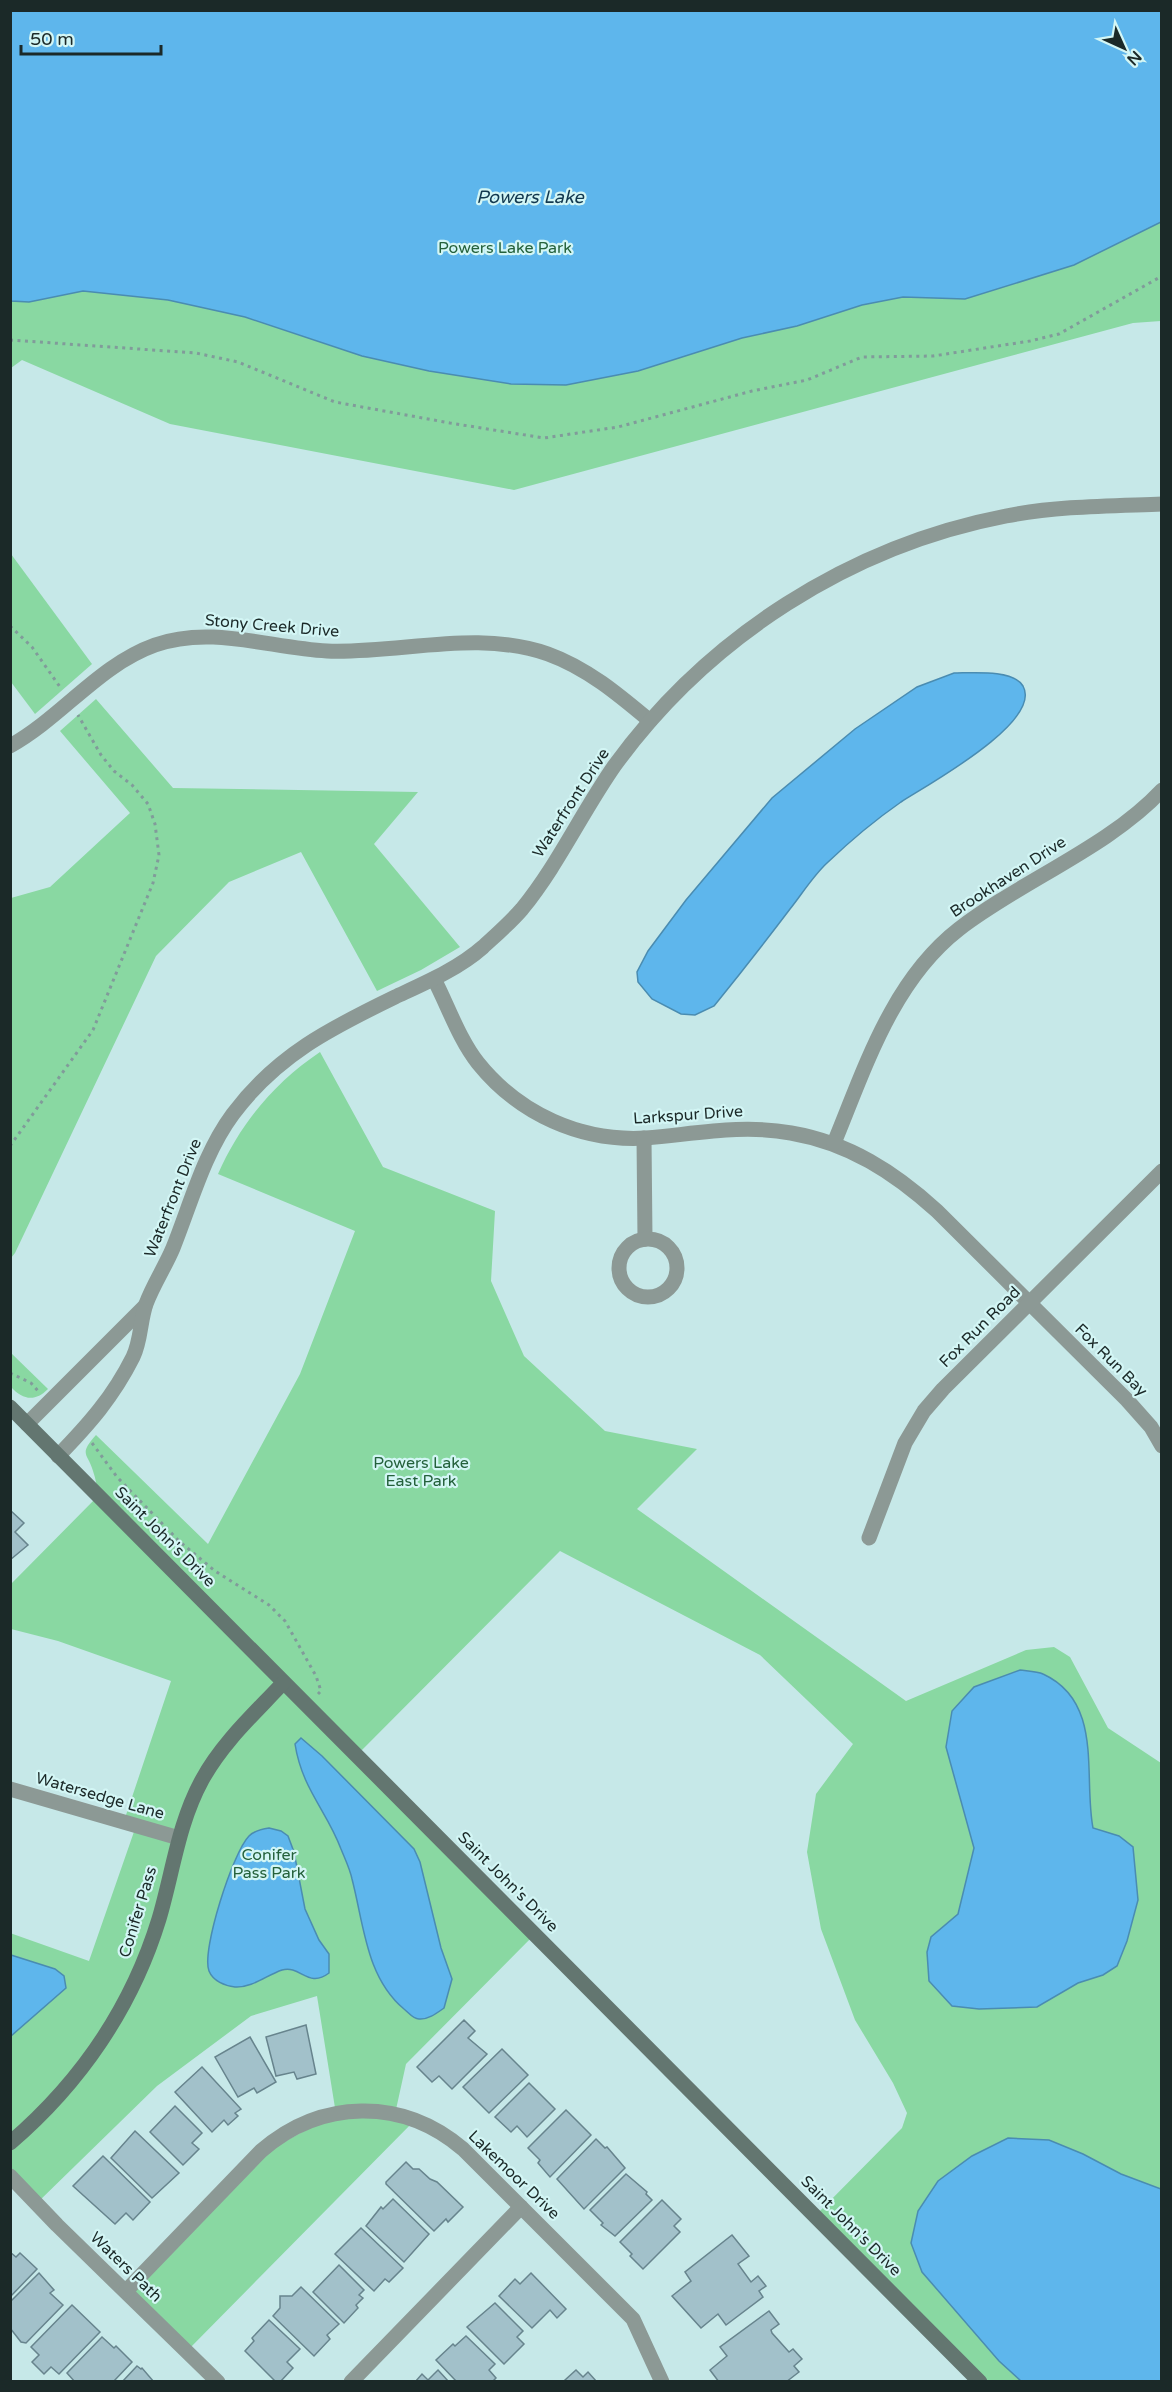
<svg xmlns="http://www.w3.org/2000/svg" width="1172" height="2392" viewBox="0 0 1172 2392" font-family="'Varela Round',sans-serif">
  <rect width="100%" height="100%" fill="#c6e8e8"/>
  <g fill="#89d8a2">
    <path d="M 11,11 L 1161,11 L 1161,321 L 1133,323 L 514,490 L 170,424 L 22,360 L 11,368 Z"/>
    <path d="M 11,554 L 92,664 L 35,714 L 11,682 Z"/>
    <path d="M 96,699 L 173,788 L 418,792 L 374,844 L 460,947 L 421,970 L 377,991 L 301,852 L 229,882 L 156,956 L 15,1253 L 11,1258 L 11,898 L 50,887 L 130,813 L 60,731 Z"/>
    <path d="M 320,1052 L 383,1167 L 495,1211 L 491,1281 L 524,1356 L 605,1431 L 697,1449 L 637,1509 L 906,1701 L 1026,1650 L 1054,1647 L 1070,1657 L 1108,1728 L 1161,1763 L 1161,2381 L 980,2381 L 815,2216 L 902,2128 L 907,2113 L 893,2083 L 855,2020 L 821,1929 L 807,1852 L 816,1794 L 853,1744 L 760,1655 L 560,1551 L 356,1756 L 535,1934 L 406,2064 L 395,2114 L 415,2120 L 187,2351 L 126,2291 L 256,2157 L 336,2114 L 317,1996 L 251,2016 L 157,2086 L 36,2204 L 11,2176 L 10,1933 L 89,1961 L 136,1826 L 124,1821 L 171,1681 L 58,1641 L 11,1629 L 11,1584 L 98,1496 C 97,1488 96,1479 93,1471 C 88,1453 78,1455 96,1435 L 208,1544 L 300,1374 L 355,1231 L 218,1174 C 240,1124 274,1083 320,1052 Z"/>
    <path d="M 10,1352 L 48,1389 C 35,1402 23,1400 11,1387 Z"/>
  </g>
  <g fill="#5eb6ec" stroke="#4a8cb1" stroke-width="1.5">
    <path d="M 11,10 L 1161,11 L 1161,222 L 1074,265 L 965,299 L 903,297 L 862,305 L 797,326 L 742,338 L 638,371 L 566,385 L 511,384 L 429,371 L 362,356 L 245,317 L 168,300 L 83,291 L 29,302 L 11,301 Z"/>
    <path d="M 954,673 C 971,673 1013,669 1023,686 C 1043,722 927,785 901,802 C 878,818 848,843 827,863 C 813,876 802,894 790,909 C 765,942 740,974 714,1006 L 695,1015 L 681,1014 L 652,999 L 638,982 L 637,972 L 648,951 L 686,900 L 772,798 L 855,729 L 917,687 Z"/>
    <path d="M 1020,1670 C 1027,1671 1037,1671 1043,1674 C 1104,1702 1083,1776 1093,1828 L 1119,1836 L 1133,1847 L 1138,1900 L 1127,1941 L 1117,1966 L 1103,1975 L 1078,1983 L 1037,2007 L 979,2009 L 952,2006 L 929,1981 L 927,1952 L 931,1937 L 958,1914 L 974,1848 L 946,1747 L 952,1711 L 974,1687 Z"/>
    <path d="M 301,1738 L 322,1756 L 414,1849 L 420,1862 L 441,1948 L 452,1979 L 444,2008 C 437,2013 428,2020 419,2019 C 413,2019 409,2013 404,2009 C 366,1977 364,1925 352,1879 C 350,1869 345,1859 341,1849 C 327,1811 302,1789 295,1744 Z"/>
    <path d="M 269,1828 L 281,1831 L 288,1836 L 294,1852 L 305,1909 L 319,1940 L 329,1954 L 329,1973 C 308,1989 301,1965 282,1970 C 267,1975 252,1988 235,1987 C 225,1986 213,1981 209,1971 C 201,1951 233,1852 249,1836 C 254,1831 262,1829 269,1828 Z"/>
    <path d="M 11,1955 L 55,1969 L 64,1976 L 66,1988 L 11,2036 Z"/>
    <path d="M 1008,2138 L 1049,2140 L 1083,2154 L 1121,2174 L 1161,2189 L 1161,2381 L 1021,2381 L 999,2361 L 922,2272 L 911,2243 L 918,2211 L 938,2181 L 972,2156 Z"/>
  </g>
  <g fill="#a2c1ca" stroke="#67848d" stroke-width="1.5">
    <path d="M 10,1510 L 24,1523 L 15,1532 L 28,1545 L 10,1560 Z"/>
    <path d="M 464,2020 L 475,2031 L 468,2038 L 487,2054 L 452,2089 L 439,2076 L 432,2082 L 417,2067 Z"/>
    <path d="M 306,2025 L 316,2074 L 297,2079 L 294,2072 L 276,2076 L 266,2037 Z"/>
    <path d="M 250,2037 L 276,2082 L 257,2093 L 254,2088 L 238,2097 L 215,2057 Z"/>
    <path d="M 502,2049 L 528,2075 L 489,2113 L 463,2087 Z"/>
    <path d="M 202,2067 L 241,2109 L 235,2113 L 238,2116 L 228,2125 L 224,2120 L 212,2132 L 175,2092 Z"/>
    <path d="M 529,2083 L 555,2109 L 527,2137 L 517,2126 L 511,2132 L 495,2117 Z"/>
    <path d="M 175,2106 L 202,2133 L 192,2143 L 199,2149 L 183,2165 L 150,2132 Z"/>
    <path d="M 566,2110 L 591,2135 L 550,2177 L 538,2163 L 540,2160 L 528,2148 Z"/>
    <path d="M 135,2131 L 179,2173 L 152,2198 L 111,2158 Z"/>
    <path d="M 596,2139 L 605,2148 L 607,2147 L 625,2168 L 584,2209 L 557,2179 Z"/>
    <path d="M 103,2156 L 150,2202 L 133,2220 L 126,2213 L 115,2224 L 73,2186 Z"/>
    <path d="M 406,2162 L 413,2169 L 419,2169 L 430,2179 L 437,2182 L 463,2207 L 448,2222 L 446,2219 L 434,2231 L 386,2184 L 386,2182 Z"/>
    <path d="M 626,2174 L 647,2192 L 646,2194 L 652,2200 L 615,2236 L 601,2225 L 603,2223 L 590,2210 Z"/>
    <path d="M 393,2199 L 429,2234 L 404,2262 L 366,2226 L 381,2207 L 383,2209 Z"/>
    <path d="M 662,2200 L 681,2219 L 674,2226 L 680,2232 L 643,2269 L 630,2256 L 632,2254 L 620,2242 Z"/>
    <path d="M 361,2228 L 403,2268 L 389,2282 L 385,2279 L 374,2291 L 335,2254 Z"/>
    <path d="M 732,2235 L 749,2256 L 738,2264 L 751,2282 L 758,2276 L 766,2286 L 759,2291 L 763,2297 L 726,2325 L 718,2314 L 701,2328 L 672,2296 L 691,2281 L 685,2272 Z"/>
    <path d="M 10,2252 L 16,2257 L 20,2253 L 37,2269 L 11,2296 Z"/>
    <path d="M 339,2265 L 364,2290 L 359,2295 L 363,2298 L 356,2305 L 358,2308 L 344,2323 L 313,2292 Z"/>
    <path d="M 39,2273 L 54,2290 L 50,2293 L 63,2305 L 26,2343 L 21,2342 L 10,2328 L 10,2302 Z"/>
    <path d="M 531,2273 L 566,2309 L 557,2318 L 550,2310 L 532,2328 L 499,2296 L 515,2279 L 520,2284 Z"/>
    <path d="M 301,2287 L 339,2324 L 327,2335 L 330,2339 L 314,2356 L 273,2316 L 280,2308 L 280,2296 L 292,2296 Z"/>
    <path d="M 495,2303 L 523,2331 L 517,2337 L 524,2344 L 504,2364 L 467,2327 Z"/>
    <path d="M 72,2305 L 100,2332 L 59,2374 L 51,2367 L 44,2374 L 32,2362 L 39,2355 L 31,2347 Z"/>
    <path d="M 769,2311 L 779,2324 L 771,2330 L 772,2333 L 789,2352 L 793,2349 L 802,2359 L 794,2366 L 799,2372 L 786,2382 L 719,2382 L 710,2370 L 727,2356 L 720,2347 Z"/>
    <path d="M 269,2320 L 300,2349 L 287,2362 L 293,2368 L 280,2382 L 276,2382 L 245,2351 L 254,2341 L 252,2338 Z"/>
    <path d="M 466,2336 L 495,2364 L 489,2370 L 496,2378 L 492,2382 L 457,2382 L 436,2360 L 453,2344 L 455,2346 Z"/>
    <path d="M 102,2337 L 114,2348 L 116,2346 L 132,2362 L 113,2382 L 75,2382 L 67,2373 Z"/>
    <path d="M 137,2366 L 141,2369 L 142,2368 L 154,2382 L 122,2382 Z"/>
    <path d="M 438,2370 L 449,2382 L 415,2382 L 422,2374 L 428,2380 Z"/>
    <path d="M 576,2370 L 583,2377 L 588,2372 L 597,2382 L 567,2382 L 565,2380 Z"/>
  </g>
  <g fill="none" stroke-linecap="round" stroke-linejoin="round">
    <g stroke="#819b9a" stroke-width="3" stroke-dasharray="3 4.5" stroke-linecap="butt">
      <path d="M 10,340 L 196,353 L 238,362 L 335,402 L 450,423 L 544,438 L 618,427 L 752,391 L 807,380 L 862,357 L 933,356 L 1030,341 L 1059,334 L 1162,276"/>
      <path d="M 10,626 L 32,647 L 60,687"/>
      <path d="M 10,1146 L 93,1030 L 153,883 L 159,855 L 155,824 L 148,804 L 132,785 L 114,771 L 101,755 L 78,715"/>
      <path d="M 10,1373 L 31,1383 L 38,1391"/>
      <path d="M 92,1443 L 117,1477 L 179,1541 L 215,1571 L 269,1605 L 285,1621 L 316,1676 L 321,1691 L 318,1694"/>
    </g>
    <g stroke="#8c9995" stroke-width="15">
      <path d="M 10,746 C 62,717 99,665 155,645 C 211,625 270,648 327,651 C 400,654 477,629 548,654 C 587,668 619,695 650,721"/>
      <path d="M 434,979 C 448,1006 459,1039 478,1063 C 519,1114 581,1142 646,1138 C 695,1134 742,1124 791,1133 C 849,1143 894,1172 937,1211 L 1127,1400 L 1151,1427 L 1162,1446"/>
      <path d="M 644,1138 L 645,1239"/>
      <path d="M 834,1143 C 865,1068 892,981 959,929 C 1021,881 1109,847 1162,790"/>
      <circle cx="648" cy="1268" r="29"/>
      <path d="M 27,1424 L 145,1306"/>
      <path d="M 58,1456 C 89,1424 113,1397 133,1357 C 141,1341 140,1321 146,1304 C 153,1285 165,1267 173,1248 C 191,1203 204,1153 233,1114 C 277,1055 331,1028 395,997 C 425,983 458,969 483,947 C 496,935 510,923 522,909 C 558,865 582,812 615,765 C 708,637 850,546 1006,516 C 1057,506 1110,506 1162,504"/>
      <path d="M 869,1538 L 905,1443 L 924,1411 L 943,1389 L 1162,1171"/>
      <path d="M 10,1789 L 179,1838"/>
      <path d="M 10,2176 L 57,2225 L 218,2382"/>
      <path d="M 126,2291 L 261,2151 C 321,2099 402,2097 463,2149 L 633,2319 L 662,2382"/>
      <path d="M 351,2382 L 521,2207"/>
    </g>
    <g stroke="#637670" stroke-width="15">
      <path d="M 10,1407 L 980,2382"/>
      <path d="M 10,2143 C 80,2083 132,2007 159,1919 C 173,1872 178,1824 202,1780 C 222,1743 254,1714 283,1683"/>
    </g>
  </g>
  <g text-anchor="middle" dominant-baseline="central" stroke-width="4.5" stroke-linejoin="round" paint-order="stroke">
    <g font-size="16" fill="#24613b" stroke="#d3f6f5">
      <text x="505" y="248">Powers Lake Park</text>
      <text x="421" y="1463">Powers Lake<tspan x="421" dy="18">East Park</tspan></text>
      <text x="269" y="1855">Conifer<tspan x="269" dy="18">Pass Park</tspan></text>
    </g>
    <g font-size="16" fill="#1b2928" stroke="#d3f6f5">
      <text transform="translate(272 626) rotate(5)">Stony Creek Drive</text>
      <text transform="translate(571 803) rotate(-57)">Waterfront Drive</text>
      <text transform="translate(1008 877) rotate(-33)">Brookhaven Drive</text>
      <text transform="translate(688 1115) rotate(-4)">Larkspur Drive</text>
      <text transform="translate(173 1198) rotate(-68)">Waterfront Drive</text>
      <text transform="translate(980 1327) rotate(-45)">Fox Run Road</text>
      <text transform="translate(1111 1360) rotate(45)">Fox Run Bay</text>
      <text transform="translate(165 1537) rotate(45)">Saint John's Drive</text>
      <text transform="translate(100 1796) rotate(16)">Watersedge Lane</text>
      <text transform="translate(508 1882) rotate(45)">Saint John's Drive</text>
      <text transform="translate(138 1912) rotate(-73)">Conifer Pass</text>
      <text transform="translate(514 2175) rotate(44)">Lakemoor Drive</text>
      <text transform="translate(851 2226) rotate(45)">Saint John's Drive</text>
      <text transform="translate(126 2267) rotate(44)">Waters Path</text>
    </g>
    <g font-size="18" font-style="italic" fill="#12384f" stroke="#d3f6f5">
      <text x="530" y="197">Powers Lake</text>
    </g>
  </g>
  <rect width="1172" height="2392" fill="none" stroke="#1b2928" stroke-width="24"/>
  <g transform="translate(1124 48) rotate(135)" stroke="#d3f6f5" stroke-width="4.5" paint-order="stroke">
  <path d="M0-4.5L10 22L0 15L-10 22Z" fill="#1b2928"/>
  <text y="-9" font-size="16" font-weight="bold" text-anchor="middle" fill="#1b2928">N</text>
  </g>
  <path d="M21 45v9h140v-9" fill="none" stroke="#1b2928" stroke-width="3"/>
  <text x="30" y="45" font-size="18" fill="#1b2928" stroke="#d3f6f5" stroke-width="4.5" paint-order="stroke">50 m</text>
</svg>
